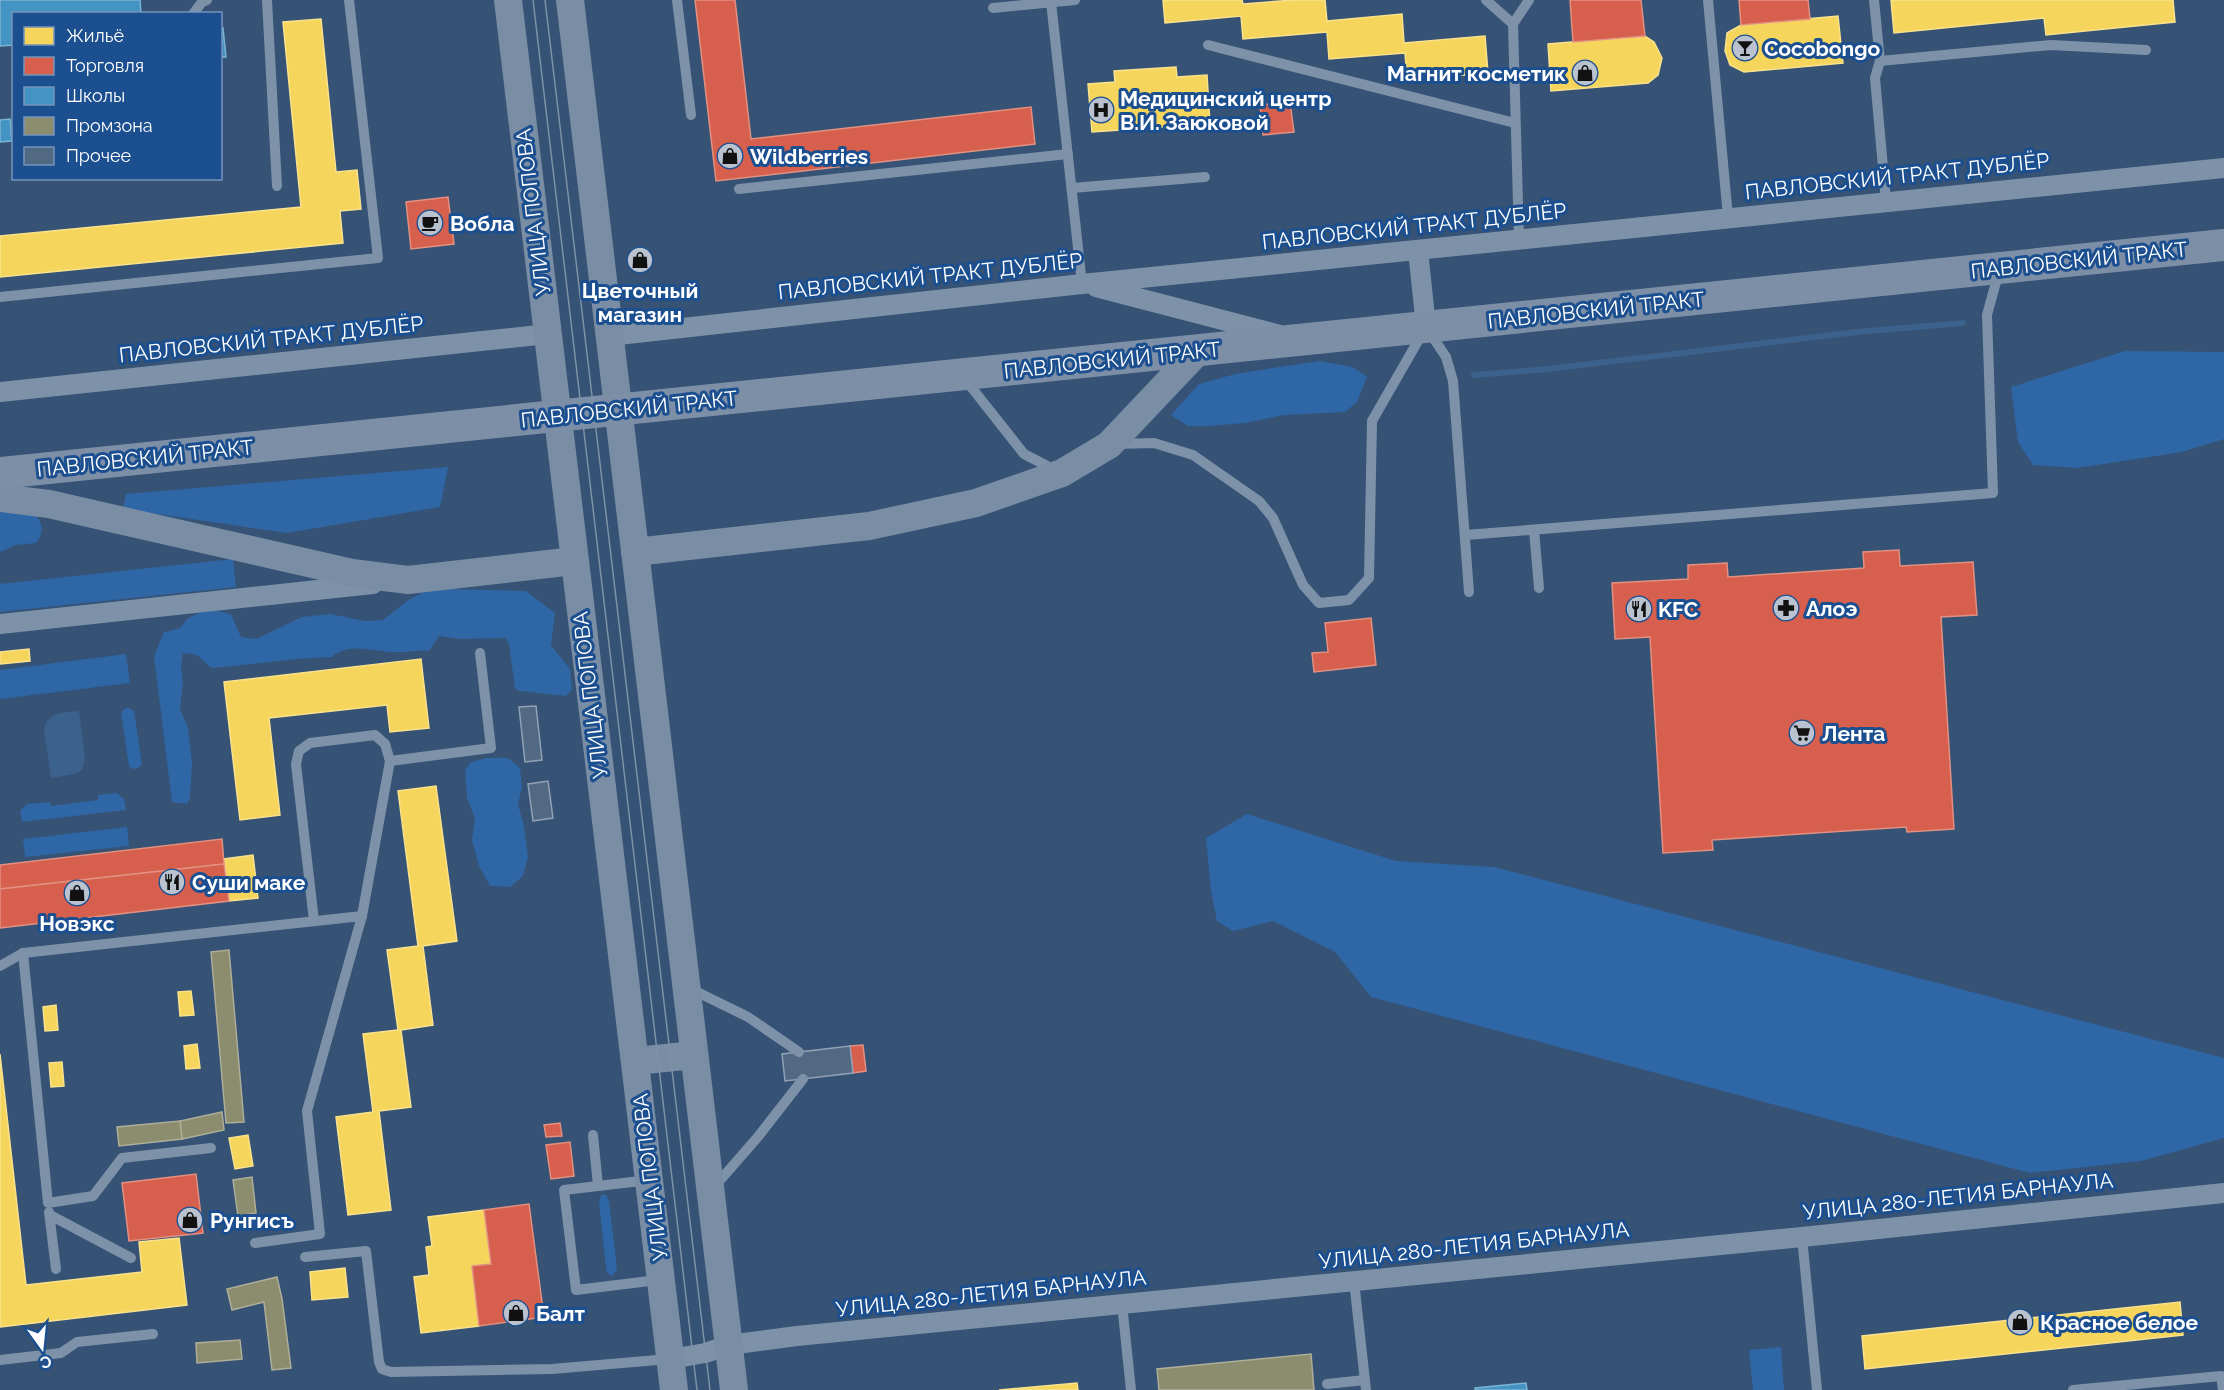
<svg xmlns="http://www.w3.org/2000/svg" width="2224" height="1390" viewBox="0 0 2224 1390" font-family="Raleway,sans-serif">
  <rect width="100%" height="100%" fill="#365274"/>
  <g fill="#2f66a5">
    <path d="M 2125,351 L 2224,352 L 2224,439 L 2182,452 L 2077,468 L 2033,465 L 2018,442 L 2011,387 Z"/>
    <path d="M 1319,361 L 1353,367 L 1367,377 L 1357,402 L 1345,412 L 1284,415 L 1245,423 L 1208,426 L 1188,426 L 1171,415 L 1199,384 L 1235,374 Z"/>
    <path d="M 448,467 L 440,507 L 287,533 L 123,509 L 126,494 Z"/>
    <path d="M 0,512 L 36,515 C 43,525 44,533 36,543 L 16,545 L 0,552 Z"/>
    <path d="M 233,559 L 236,587 L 0,612 L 0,584 Z"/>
    <path d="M 442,589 L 526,591 L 555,613 L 551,645 L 570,669 L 572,690 L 566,696 L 519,691 L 515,688 L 509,644 L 505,638 L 459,639 L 439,636 L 429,651 C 417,650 404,653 391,652 C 372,651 348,642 332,657 C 292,658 252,665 211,668 L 197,655 L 183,653 L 181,665 L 183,683 L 180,709 L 188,728 L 192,762 L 190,798 L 187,804 L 172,802 L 154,656 L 164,632 L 180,628 L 187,619 L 207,609 L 231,614 L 241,637 L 256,639 L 302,617 L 330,614 L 365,621 L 383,620 L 407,601 L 423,592 Z"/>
    <path d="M 126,654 L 130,683 L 0,699 L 0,670 Z"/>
    <path d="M 125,708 L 129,708 L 134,711 L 142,764 L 138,768 L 133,769 L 129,766 L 121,713 Z"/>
    <path d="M 487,758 L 508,758 L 520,768 L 522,787 L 518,804 L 524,826 L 528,857 L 523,876 L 510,887 L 490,886 L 479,866 L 472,840 L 475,819 L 467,798 L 465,770 L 471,762 Z"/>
    <path d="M 117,793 L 124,799 L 126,810 L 22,822 L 20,811 L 27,804 L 50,802 L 51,806 L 98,800 L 98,795 Z"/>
    <path d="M 1247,814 L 1396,861 L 1494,867 L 2224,1058 L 2224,1138 L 2141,1161 L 2030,1173 L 1371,997 L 1335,952 L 1273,921 L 1233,931 L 1217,921 L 1211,891 L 1206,838 Z"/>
    <path d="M 127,827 L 129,846 L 25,857 L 23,839 Z"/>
    <path d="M 601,1195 L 606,1195 L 609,1201 L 617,1268 L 613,1276 L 607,1273 L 606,1268 L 599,1202 Z"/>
    <path d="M 1781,1347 L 1784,1390 L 1753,1390 L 1749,1350 Z"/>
  </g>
  <path fill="#3b618d" d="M 79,711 L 85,758 L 82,770 L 75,774 L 51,778 L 44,729 C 48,711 64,713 79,711 Z"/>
  <g fill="#f6d55c" stroke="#f9e28d" stroke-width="1.5">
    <path d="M 1163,0 L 1242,0 L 1243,4 L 1293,0 L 1325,0 L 1327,21 L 1402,14 L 1404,43 L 1485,36 L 1488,73 L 1407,80 L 1405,53 L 1329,59 L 1327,32 L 1243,39 L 1241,16 L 1165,23 Z"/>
    <path d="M 1891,0 L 2173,0 L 2175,22 L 2046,35 L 2044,18 L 1894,33 Z"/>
    <path d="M 1838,16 L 1843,63 L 1744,72 L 1730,65 L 1725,51 L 1727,33 L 1741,25 Z"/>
    <path d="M 321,19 L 336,172 L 357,170 L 361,209 L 340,211 L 343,243 L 0,277 L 0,236 L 301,207 L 283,22 Z"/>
    <path d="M 1645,36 L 1654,42 L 1662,58 L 1658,75 L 1648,83 L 1551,91 L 1548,44 Z"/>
    <path d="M 1176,67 L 1177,77 L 1207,75 L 1210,124 L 1092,132 L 1088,84 L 1115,82 L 1114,71 Z"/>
    <path d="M 29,649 L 30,661 L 0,664 L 0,652 Z"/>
    <path d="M 421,659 L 429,728 L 390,732 L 387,705 L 269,718 L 280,815 L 240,820 L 224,682 Z"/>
    <path d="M 436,786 L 457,941 L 423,946 L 433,1025 L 401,1030 L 411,1107 L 379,1111 L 391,1210 L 348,1215 L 336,1117 L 373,1112 L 363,1034 L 398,1030 L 387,950 L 418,946 L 398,791 Z"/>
    <path d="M 253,855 L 258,898 L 229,901 L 224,859 Z"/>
    <path d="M 191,991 L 194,1015 L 180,1016 L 178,992 Z"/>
    <path d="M 56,1005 L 58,1030 L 45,1031 L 43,1007 Z"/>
    <path d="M 197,1044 L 200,1068 L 186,1069 L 184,1046 Z"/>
    <path d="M 0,1054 L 26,1285 L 142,1272 L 139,1242 L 179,1238 L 187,1305 L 0,1327 Z"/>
    <path d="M 62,1062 L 64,1086 L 51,1087 L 49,1063 Z"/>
    <path d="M 248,1135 L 253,1166 L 235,1169 L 229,1138 Z"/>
    <path d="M 484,1210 L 491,1264 L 472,1266 L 479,1326 L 421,1333 L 414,1277 L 429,1275 L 426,1247 L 432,1246 L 428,1217 Z"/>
    <path d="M 345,1268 L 348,1297 L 312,1300 L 310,1272 Z"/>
    <path d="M 2180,1302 L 2183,1335 L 1865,1369 L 1862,1336 Z"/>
    <path d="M 1077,1383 L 1078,1390 L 999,1390 Z"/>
  </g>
  <g fill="#d6604d" stroke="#e29082" stroke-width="1.5">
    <path d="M 695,0 L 735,0 L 751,139 L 1031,107 L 1035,144 L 716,181 Z"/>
    <path d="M 1570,0 L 1641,0 L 1645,36 L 1573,42 Z"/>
    <path d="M 1739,0 L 1808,0 L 1810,19 L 1741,25 Z"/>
    <path d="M 1290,102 L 1294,132 L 1263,135 L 1260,105 Z"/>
    <path d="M 448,197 L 454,244 L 411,249 L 406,202 Z"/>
    <path d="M 1899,550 L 1900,566 L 1973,562 L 1977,615 L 1941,617 L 1954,829 L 1907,832 L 1906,827 L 1712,840 L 1713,850 L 1663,853 L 1650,637 L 1615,639 L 1612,583 L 1688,579 L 1688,565 L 1727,563 L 1728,577 L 1864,568 L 1863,552 Z"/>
    <path d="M 1371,618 L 1376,665 L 1314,672 L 1312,653 L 1328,652 L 1325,623 Z"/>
    <path d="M 222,839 L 224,864 L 0,889 L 0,865 Z"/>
    <path d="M 224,864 L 229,901 L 0,928 L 0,889 Z"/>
    <path d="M 863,1045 L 866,1071 L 853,1073 L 850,1046 Z"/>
    <path d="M 560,1123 L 562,1136 L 546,1137 L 544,1125 Z"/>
    <path d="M 570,1142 L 574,1176 L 551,1179 L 546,1145 Z"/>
    <path d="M 196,1174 L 203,1233 L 129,1241 L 122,1183 Z"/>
    <path d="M 529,1204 L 544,1317 L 479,1326 L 472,1266 L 491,1264 L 484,1210 Z"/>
  </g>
  <g fill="#4393c3" stroke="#7bb3d5" stroke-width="1.5">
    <path d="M 0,0 L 140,0 L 141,14 L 14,14 L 14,45 L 0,46 Z"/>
    <path d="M 220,28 L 223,28 L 226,57 L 220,57 Z"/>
    <path d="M 10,119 L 12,141 L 0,142 L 0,120 Z"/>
    <path d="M 1526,1383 L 1527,1390 L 1475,1390 L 1475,1388 Z"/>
  </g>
  <g fill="#8c8c6e" stroke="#aeae9a" stroke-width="1.5">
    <path d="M 229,950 L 244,1122 L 226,1123 L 211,952 Z"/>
    <path d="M 222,1112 L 224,1130 L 182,1139 L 180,1121 Z"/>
    <path d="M 180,1121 L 182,1139 L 119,1146 L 117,1127 Z"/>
    <path d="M 252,1177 L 256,1213 L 238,1216 L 233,1180 Z"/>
    <path d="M 277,1277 L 282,1299 L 291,1368 L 272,1370 L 264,1302 L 232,1310 L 227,1289 Z"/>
    <path d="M 240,1340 L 242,1359 L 197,1363 L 196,1343 Z"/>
    <path d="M 1311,1354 L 1314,1390 L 1159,1390 L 1157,1369 Z"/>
  </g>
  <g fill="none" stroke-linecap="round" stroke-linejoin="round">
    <path stroke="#3b618d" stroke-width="6" d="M 1474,375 L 1548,369 L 1857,332 L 1963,323"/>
  </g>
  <g fill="#526984" stroke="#92a2b6" stroke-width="1.5">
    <path d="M 536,706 L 542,760 L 525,762 L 519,707 Z"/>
    <path d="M 548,781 L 553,818 L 533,821 L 528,784 Z"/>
    <path d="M 850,1046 L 853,1073 L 785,1081 L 782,1054 Z"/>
  </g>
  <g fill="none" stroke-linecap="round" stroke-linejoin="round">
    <g stroke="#7d92a8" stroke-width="10">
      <path d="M 267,0 L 277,186"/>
      <path d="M 677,0 L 691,115"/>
      <path d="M 1486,0 L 1513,24 L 1519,239"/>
      <path d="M 1708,0 L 1728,217"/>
      <path d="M 1874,0 L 1880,61 L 1875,78 L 1886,201"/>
      <path d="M 1051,2 L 1082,284"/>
      <path d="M 993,8 L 1075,0"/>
      <path d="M 193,14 L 202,2 L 207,0"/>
      <path d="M 1513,24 L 1529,0"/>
      <path d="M 1208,45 L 1515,123"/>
      <path d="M 1880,61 L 2051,45 L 2146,50"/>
      <path d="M 1072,188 L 1205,177"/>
      <path d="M 739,189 L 1068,154"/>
      <path d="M 0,297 L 378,258 L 349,0"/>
      <path d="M 964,378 L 1024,454 L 1055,470"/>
      <path d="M 1116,444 L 1154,443 L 1193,455 L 1259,501 L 1273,518 L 1303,585 L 1319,603 L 1349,600 L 1369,578 L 1372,421 L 1426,327 L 1446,357 L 1453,381 L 1469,592"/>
      <path d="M 1534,530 L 1539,588"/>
      <path d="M 1466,535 L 1993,493 L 1987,315 L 1999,271"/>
      <path d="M 390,761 L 491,748 L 480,653"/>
      <path d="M 23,953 L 48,1203 L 93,1196 L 122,1158 L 211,1148"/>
      <path d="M 0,966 L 23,953 L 362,916 L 390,761 L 385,744 L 375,735 L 310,743 L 299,751 L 296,764 L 314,921"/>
      <path d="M 691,989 L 748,1017 L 799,1052"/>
      <path d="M 593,1135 L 598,1186"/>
      <path d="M 649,1180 L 564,1190 L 576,1290 L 658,1280"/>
      <path d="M 715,1186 L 757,1138 L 803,1079"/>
      <path d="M 49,1212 L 56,1269"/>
      <path d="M 50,1215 L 131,1258"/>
      <path d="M 1802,1237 L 1817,1390"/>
      <path d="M 255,1243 L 320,1234 L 307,1111 L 362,916"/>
      <path d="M 305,1257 L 366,1251 L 379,1362 L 382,1369 L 391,1372 L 552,1369 L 669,1359"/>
      <path d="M 1354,1281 L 1366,1390"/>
      <path d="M 1122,1304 L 1131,1390"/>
      <path d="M 0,1360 L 61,1353 L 77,1342 L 153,1334"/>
      <path d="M 1327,1384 L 1365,1380"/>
      <path d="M 2073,1390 L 2221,1376 L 2223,1390"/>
    </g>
    <g stroke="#7d92a8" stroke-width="20">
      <path d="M 1418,250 L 1426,327"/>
      <path d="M 1096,287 L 1280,335"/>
      <path d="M 609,336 L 1082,284 L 2224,168"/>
      <path d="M 0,392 L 548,334"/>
      <path d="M 0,624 L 373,584"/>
      <path d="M 671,1359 L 705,1353 L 729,1345 L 797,1336 L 1802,1237 L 2224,1193"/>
    </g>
    <g stroke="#798da4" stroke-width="28">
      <path d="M 508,0 L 674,1390"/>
      <path d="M 570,0 L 734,1390"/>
      <path d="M 0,498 L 49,504 L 352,573 L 408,580 L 574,561"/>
      <path d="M 635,552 L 869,526 L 976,503 L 1062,473 L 1109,445 L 1198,351"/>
      <path d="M 636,1061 L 694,1055"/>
    </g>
    <path stroke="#7d8ea7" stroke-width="32" d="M 0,473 L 2224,245"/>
    <g stroke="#7e92a7" stroke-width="1.5">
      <path d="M 533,0 L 697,1390"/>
      <path d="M 545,0 L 710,1390"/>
    </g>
  </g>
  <defs>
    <g id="bar-disc" transform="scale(1.35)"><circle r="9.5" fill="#b9c2ce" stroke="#1b4f8f"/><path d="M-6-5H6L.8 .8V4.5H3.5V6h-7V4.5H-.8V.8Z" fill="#111"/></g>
    <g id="shop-disc" transform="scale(1.35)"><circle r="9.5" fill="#b9c2ce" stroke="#1b4f8f"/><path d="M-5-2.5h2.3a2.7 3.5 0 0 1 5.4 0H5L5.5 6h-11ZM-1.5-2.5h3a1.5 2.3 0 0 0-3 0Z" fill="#111"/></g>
    <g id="hospital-disc" transform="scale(1.35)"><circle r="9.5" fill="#b9c2ce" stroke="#1b4f8f"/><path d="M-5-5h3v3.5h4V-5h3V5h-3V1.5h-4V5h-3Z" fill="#111"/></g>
    <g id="cafe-disc" transform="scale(1.35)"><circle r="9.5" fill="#b9c2ce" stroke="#1b4f8f"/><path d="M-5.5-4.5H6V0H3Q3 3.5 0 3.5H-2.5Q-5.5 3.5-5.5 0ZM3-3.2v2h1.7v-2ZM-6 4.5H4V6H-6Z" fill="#111"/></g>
    <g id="pharmacy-disc" transform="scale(1.35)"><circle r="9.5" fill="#b9c2ce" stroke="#1b4f8f"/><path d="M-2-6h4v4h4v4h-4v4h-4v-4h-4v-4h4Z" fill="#111"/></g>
    <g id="restaurant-disc" transform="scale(1.35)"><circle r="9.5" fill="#b9c2ce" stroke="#1b4f8f"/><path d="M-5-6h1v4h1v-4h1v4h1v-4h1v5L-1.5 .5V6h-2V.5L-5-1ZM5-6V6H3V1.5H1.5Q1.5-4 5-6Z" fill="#111"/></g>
    <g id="supermarket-disc" transform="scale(1.35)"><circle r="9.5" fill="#b9c2ce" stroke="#1b4f8f"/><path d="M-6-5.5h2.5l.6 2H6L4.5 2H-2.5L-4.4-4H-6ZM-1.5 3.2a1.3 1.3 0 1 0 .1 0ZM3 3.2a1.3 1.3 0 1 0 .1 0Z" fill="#111"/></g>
  </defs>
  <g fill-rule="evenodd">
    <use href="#bar-disc" x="1745" y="48"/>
    <use href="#shop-disc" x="1585" y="73"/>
    <use href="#hospital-disc" x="1101" y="110"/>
    <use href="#shop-disc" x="730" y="156"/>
    <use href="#cafe-disc" x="430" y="223"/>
    <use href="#shop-disc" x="640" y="260"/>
    <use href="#pharmacy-disc" x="1786" y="608"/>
    <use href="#restaurant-disc" x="1639" y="609"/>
    <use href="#supermarket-disc" x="1802" y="733"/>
    <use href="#restaurant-disc" x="172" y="882"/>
    <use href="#shop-disc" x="77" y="893"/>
    <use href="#shop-disc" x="190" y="1220"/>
    <use href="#shop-disc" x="516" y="1313"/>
    <use href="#shop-disc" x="2020" y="1322"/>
  </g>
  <g text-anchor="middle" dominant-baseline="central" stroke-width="6" stroke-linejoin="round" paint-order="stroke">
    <g font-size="21" font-weight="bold" fill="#fff" stroke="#1b4f8f" text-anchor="start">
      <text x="1764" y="48">Cocobongo</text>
      <text x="1566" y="73" text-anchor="end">Магнит косметик</text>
      <text x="1120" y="98">Медицинский центр<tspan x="1120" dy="24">В.И. Заюковой</tspan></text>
      <text x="750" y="156">Wildberries</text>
      <text x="450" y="223">Вобла</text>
      <text x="640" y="290" text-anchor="middle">Цветочный<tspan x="640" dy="24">магазин</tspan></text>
      <text x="1806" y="608">Алоэ</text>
      <text x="1658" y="609">KFC</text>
      <text x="1822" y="733">Лента</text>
      <text x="192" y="882">Суши маке</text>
      <text x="77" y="923" text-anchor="middle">Новэкс</text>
      <text x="210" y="1220">Рунгисъ</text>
      <text x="536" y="1313">Балт</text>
      <text x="2040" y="1322">Красное белое</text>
    </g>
    <g font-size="21" fill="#fff" stroke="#1b4f8f">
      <text transform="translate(1897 176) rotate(-6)">ПАВЛОВСКИЙ ТРАКТ ДУБЛЁР</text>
      <text transform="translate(533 212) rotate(-97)">УЛИЦА ПОПОВА</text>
      <text transform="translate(1414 226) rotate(-6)">ПАВЛОВСКИЙ ТРАКТ ДУБЛЁР</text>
      <text transform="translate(2079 260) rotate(-6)">ПАВЛОВСКИЙ ТРАКТ</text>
      <text transform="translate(930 276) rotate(-6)">ПАВЛОВСКИЙ ТРАКТ ДУБЛЁР</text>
      <text transform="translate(1596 310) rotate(-6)">ПАВЛОВСКИЙ ТРАКТ</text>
      <text transform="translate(271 339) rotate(-6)">ПАВЛОВСКИЙ ТРАКТ ДУБЛЁР</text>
      <text transform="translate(1112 360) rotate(-6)">ПАВЛОВСКИЙ ТРАКТ</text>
      <text transform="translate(629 409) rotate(-6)">ПАВЛОВСКИЙ ТРАКТ</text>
      <text transform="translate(145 458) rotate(-6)">ПАВЛОВСКИЙ ТРАКТ</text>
      <text transform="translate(590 695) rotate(-97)">УЛИЦА ПОПОВА</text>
      <text transform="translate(650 1177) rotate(-97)">УЛИЦА ПОПОВА</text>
      <text transform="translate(1958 1196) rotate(-6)">УЛИЦА 280-ЛЕТИЯ БАРНАУЛА</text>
      <text transform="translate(1474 1245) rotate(-6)">УЛИЦА 280-ЛЕТИЯ БАРНАУЛА</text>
      <text transform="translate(991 1293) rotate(-6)">УЛИЦА 280-ЛЕТИЯ БАРНАУЛА</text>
    </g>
  </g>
  <rect x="12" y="12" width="210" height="168" fill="#1b4f8f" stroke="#7695bc" stroke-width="1.5"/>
  <rect x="24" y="27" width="30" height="18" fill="#f6d55c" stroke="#7695bc" stroke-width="1.5"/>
  <text x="66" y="42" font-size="18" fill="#ffffff">Жильё</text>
  <rect x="24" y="57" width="30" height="18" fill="#d6604d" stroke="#7695bc" stroke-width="1.5"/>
  <text x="66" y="72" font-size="18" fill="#ffffff">Торговля</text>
  <rect x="24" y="87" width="30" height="18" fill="#4393c3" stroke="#7695bc" stroke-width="1.5"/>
  <text x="66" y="102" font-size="18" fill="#ffffff">Школы</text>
  <rect x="24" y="117" width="30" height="18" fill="#8c8c6e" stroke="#7695bc" stroke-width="1.5"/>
  <text x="66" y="132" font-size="18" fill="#ffffff">Промзона</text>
  <rect x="24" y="147" width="30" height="18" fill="#526984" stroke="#7695bc" stroke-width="1.5"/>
  <text x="66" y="162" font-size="18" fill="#ffffff">Прочее</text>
  <g transform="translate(42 1348) rotate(165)" stroke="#1b4f8f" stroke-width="4.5" paint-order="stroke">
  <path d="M0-4.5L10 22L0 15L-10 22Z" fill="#ffffff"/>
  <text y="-9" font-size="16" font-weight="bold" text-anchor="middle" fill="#ffffff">С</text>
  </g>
</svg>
